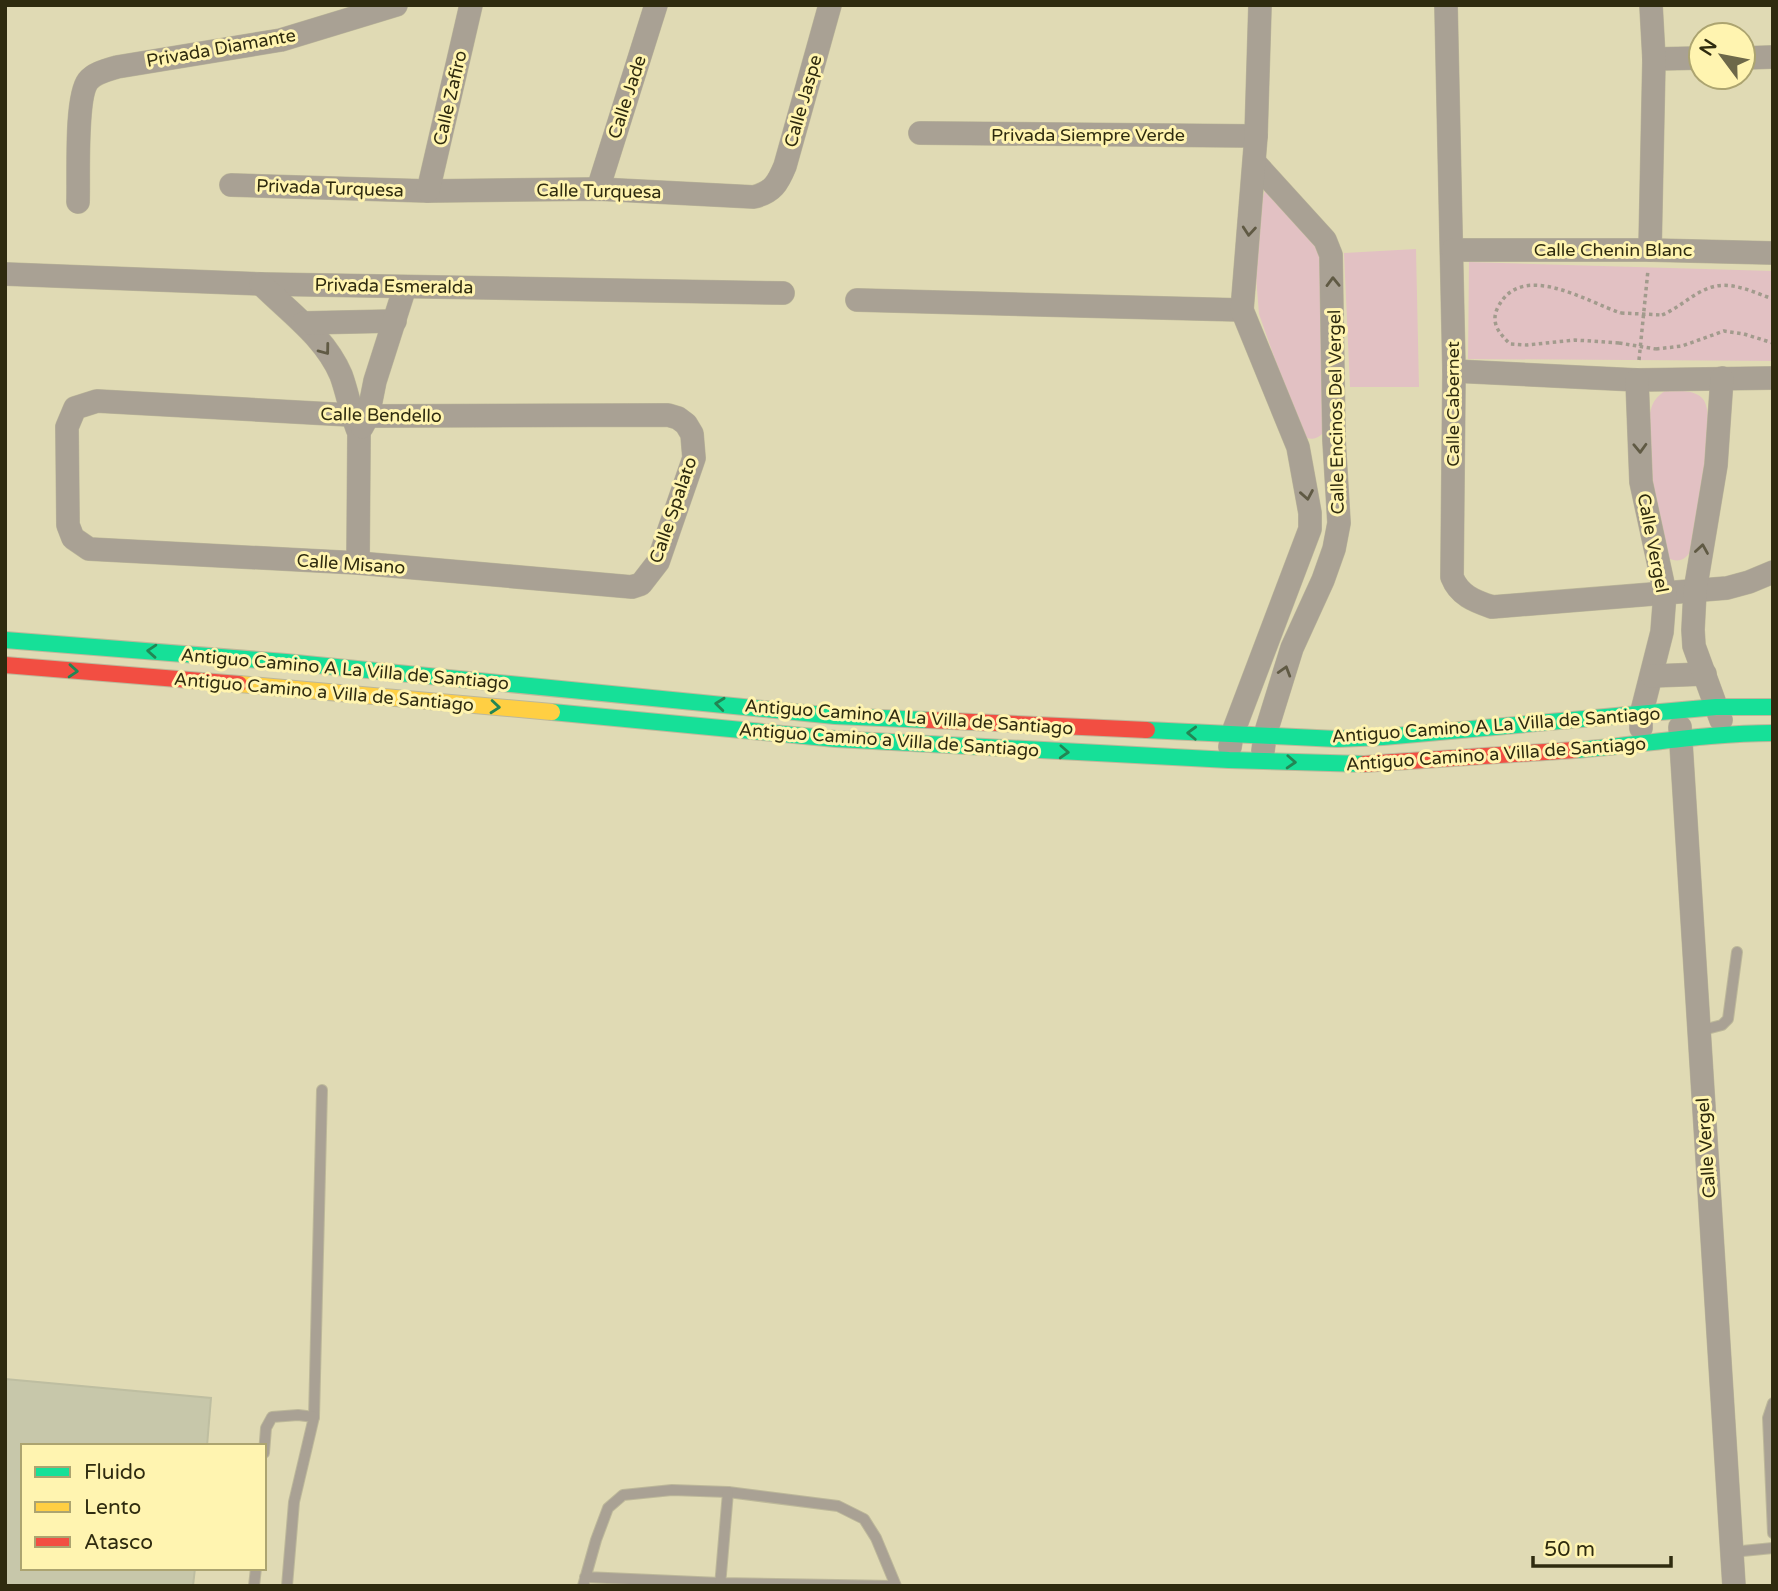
<svg xmlns="http://www.w3.org/2000/svg" width="1778" height="1591" viewBox="0 0 1778 1591" font-family="'Varela Round',sans-serif">
  <rect width="100%" height="100%" fill="#e0dab4"/>
  <g fill="#e2c1c3">
    <path d="M 1266,187 L 1324,256 L 1326,429 C 1319,439 1313,441 1302,436 L 1259,314 L 1255,265 L 1262,200 Z"/>
    <path d="M 1416,249 L 1419,387 L 1350,387 L 1344,253 Z"/>
    <path d="M 1469,262 L 1773,271 L 1773,361 L 1468,359 Z"/>
    <path d="M 1665,391 C 1676,391 1693,389 1702,398 C 1720,415 1696,524 1691,550 C 1686,560 1678,563 1668,558 L 1652,506 L 1649,420 C 1651,406 1653,399 1665,391 Z"/>
  </g>
  <path fill="#c7c7aa" stroke="#bebea1" stroke-width="2" d="M 5,1379 L 211,1398 L 207,1446 L 23,1446 L 23,1568 L 195,1568 L 193,1586 L 5,1586 Z"/>
  <g fill="none" stroke-linecap="round" stroke-linejoin="round">
    <g stroke="#bdb89a" stroke-width="12">
      <g id="lane">
        <path d="M 1699,1031 L 1722,1025 L 1728,1019 L 1737,952"/>
        <path d="M 1773,1403 L 1768,1418 L 1773,1533"/>
        <path d="M 314,1417 L 322,1090"/>
        <path d="M 264,1453 L 266,1428 L 272,1417 L 298,1415 L 314,1417 L 294,1502 L 287,1586"/>
        <path d="M 1732,1552 L 1773,1548"/>
        <path d="M 254,1586 L 256,1568"/>
        <path d="M 583,1586 L 596,1540 L 608,1508 L 623,1495 L 672,1490 L 728,1492 L 838,1506 L 864,1519 L 876,1538 L 896,1586 L 720,1583 L 585,1577"/>
        <path d="M 720,1586 L 728,1492"/>
      </g>
    </g>
    <g stroke="#bdb89a" stroke-width="24">
      <g id="street">
        <path d="M 1446,5 L 1454,371 L 1452,577 C 1459,595 1474,601 1492,607 L 1727,588 L 1749,582 L 1773,572"/>
        <path d="M 1743,58 L 1773,57"/>
        <path d="M 1654,59 L 1701,58"/>
        <path d="M 920,133 L 1256,136"/>
        <path d="M 1255,163 L 1325,240 L 1331,255 L 1334,440 L 1339,523 L 1334,549 L 1323,580 L 1292,648 L 1265,735 L 1263,751"/>
        <path d="M 231,185 L 428,191 L 598,189 L 754,197 C 773,192 778,183 785,166 L 830,5"/>
        <path d="M 598,189 L 656,5"/>
        <path d="M 428,191 L 471,5"/>
        <path d="M 78,202 C 79,178 75,98 88,81 C 94,73 107,70 117,67 L 281,40 L 396,5"/>
        <path d="M 1453,250 L 1650,250 L 1773,253"/>
        <path d="M 1650,250 L 1654,59 L 1651,5"/>
        <path d="M 5,274 L 261,284 L 783,293"/>
        <path d="M 261,284 C 289,312 325,337 341,375 C 348,394 351,415 359,433 L 358,563"/>
        <path d="M 857,300 L 1242,310"/>
        <path d="M 303,323 L 395,321"/>
        <path d="M 1454,371 L 1637,380 L 1773,378"/>
        <path d="M 1637,380 L 1641,482 L 1665,593 L 1662,632 L 1641,715 L 1641,728"/>
        <path d="M 97,401 L 368,416 L 668,415 L 678,418 L 686,424 L 692,434 L 694,458 L 658,562 L 641,584 L 632,587 L 358,563 L 89,549 L 73,538 L 68,525 L 67,427 L 75,408 Z"/>
        <path d="M 362,427 L 368,416 L 375,381 L 405,287"/>
        <path d="M 1652,676 L 1705,674"/>
        <path d="M 1721,720 L 1694,646 L 1693,630 L 1695,591 L 1716,465 L 1722,378"/>
        <path d="M 1680,727 L 1734,1586"/>
        <path d="M 1230,747 L 1232,735 L 1310,529 L 1310,513 L 1298,447 L 1242,310 L 1256,136 L 1260,5"/>
      </g>
    </g>
    <g stroke="#bdb89a" stroke-width="18">
      <g id="fast">
        <path d="M 5,640 L 286,662 L 835,716 L 928,720"/>
        <path d="M 552,712 L 836,739 L 1229,760 L 1364,764"/>
        <path d="M 1147,730 L 1337,739 L 1383,737 L 1716,707 L 1773,707"/>
        <path d="M 1575,750 C 1641,745 1707,733 1773,733"/>
      </g>
    </g>
    <g stroke="#bdb89a" stroke-width="18">
      <path id="slow" d="M 239,684 L 552,712"/>
    </g>
    <g stroke="#bdb89a" stroke-width="18">
      <g id="jam">
        <path d="M 5,665 L 239,684"/>
        <path d="M 928,720 L 1147,730"/>
        <path d="M 1364,764 L 1575,750"/>
      </g>
    </g>
    <g stroke="#a29b8d" stroke-width="3.5" stroke-dasharray="3.5 3.5" stroke-linecap="butt">
      <path d="M 1662,315 C 1679,308 1692,294 1709,288 C 1730,280 1753,292 1773,299"/>
      <path d="M 1619,343 L 1575,340 L 1527,345 L 1510,344 C 1499,333 1490,323 1498,307 C 1522,260 1587,302 1621,313"/>
      <path d="M 1656,349 L 1682,346 L 1724,331 L 1744,334 L 1773,343"/>
      <path d="M 1639,360 L 1648,270"/>
    </g>
    <use href="#lane" stroke="#a9a194" stroke-width="10"/>
    <use href="#street" stroke="#a9a194" stroke-width="23"/>
    <use href="#fast" stroke="#16e098" stroke-width="16"/>
    <use href="#slow" stroke="#ffcf43" stroke-width="16"/>
    <use href="#jam" stroke="#f24e42" stroke-width="16"/>
    <g stroke="#a29b8d" stroke-width="3.5" stroke-dasharray="3.5 3.5" stroke-linecap="butt">
      <path d="M 1621,313 L 1662,315"/>
      <path d="M 1619,343 L 1656,349"/>
    </g>
  </g>
  <defs><path id="oneway-chevron" d="M-2-3.5L2.5 0L-2 3.5" fill="none" stroke-width="1.6" stroke-linecap="round" stroke-linejoin="round" transform="scale(1.75)"/></defs>
  <g stroke="#605a44">
    <use href="#oneway-chevron" transform="translate(1249 231) rotate(95)"/>
    <use href="#oneway-chevron" transform="translate(1333 282) rotate(-91)"/>
    <use href="#oneway-chevron" transform="translate(325 350) rotate(53)"/>
    <use href="#oneway-chevron" transform="translate(1640 448) rotate(88)"/>
    <use href="#oneway-chevron" transform="translate(1307 495) rotate(80)"/>
    <use href="#oneway-chevron" transform="translate(1702 549) rotate(-81)"/>
    <use href="#oneway-chevron" transform="translate(1285 671) rotate(-73)"/>
  </g>
  <g stroke="#228654">
    <use href="#oneway-chevron" transform="translate(152 651) rotate(-176)"/>
    <use href="#oneway-chevron" transform="translate(73 671) rotate(4)"/>
    <use href="#oneway-chevron" transform="translate(720 704) rotate(-174)"/>
    <use href="#oneway-chevron" transform="translate(495 707) rotate(5)"/>
    <use href="#oneway-chevron" transform="translate(1192 733) rotate(-178)"/>
    <use href="#oneway-chevron" transform="translate(1064 752) rotate(3)"/>
    <use href="#oneway-chevron" transform="translate(1291 762) rotate(3)"/>
  </g>
  <g text-anchor="middle" dominant-baseline="central" stroke-width="6" stroke-linejoin="round" paint-order="stroke">
    <g font-size="18" fill="#2f2b0f" stroke="#fff4b0">
      <text transform="translate(221 48) rotate(-10)">Privada Diamante</text>
      <text transform="translate(627 97) rotate(-72)">Calle Jade</text>
      <text transform="translate(450 98) rotate(-77)">Calle Zafiro</text>
      <text transform="translate(803 101) rotate(-74)">Calle Jaspe</text>
      <text x="1088" y="135">Privada Siempre Verde</text>
      <text transform="translate(330 188) rotate(2)">Privada Turquesa</text>
      <text transform="translate(599 191) rotate(1)">Calle Turquesa</text>
      <text x="1613" y="250">Calle Chenin Blanc</text>
      <text transform="translate(394 286) rotate(1)">Privada Esmeralda</text>
      <text transform="translate(1453 404) rotate(-90)">Calle Cabernet</text>
      <text transform="translate(1336 412) rotate(-91)">Calle Encinos Del Vergel</text>
      <text transform="translate(381 415) rotate(1)">Calle Bendello</text>
      <text transform="translate(673 510) rotate(-71)">Calle Spalato</text>
      <text transform="translate(1653 543) rotate(79)">Calle Vergel</text>
      <text transform="translate(351 564) rotate(4)">Calle Misano</text>
      <text transform="translate(345 669) rotate(5)">Antiguo Camino A La Villa de Santiago</text>
      <text transform="translate(324 692) rotate(5)">Antiguo Camino a Villa de Santiago</text>
      <text transform="translate(909 717) rotate(4)">Antiguo Camino A La Villa de Santiago</text>
      <text transform="translate(1496 725) rotate(-4)">Antiguo Camino A La Villa de Santiago</text>
      <text transform="translate(889 740) rotate(4)">Antiguo Camino a Villa de Santiago</text>
      <text transform="translate(1496 754) rotate(-4)">Antiguo Camino a Villa de Santiago</text>
      <text transform="translate(1706 1148) rotate(-94)">Calle Vergel</text>
    </g>
  </g>
  <rect width="1778" height="1591" fill="none" stroke="#2f2b0f" stroke-width="14"/>
  <rect x="21" y="1444" width="245" height="126" fill="#fff4b0" stroke="#aca470" stroke-width="2"/>
  <rect x="35" y="1467" width="35" height="10" fill="#16e098" stroke="#aca470" stroke-width="2"/>
  <text x="84" y="1479" font-size="21" fill="#2f2b0f">Fluido</text>
  <rect x="35" y="1502" width="35" height="10" fill="#ffcf43" stroke="#aca470" stroke-width="2"/>
  <text x="84" y="1514" font-size="21" fill="#2f2b0f">Lento</text>
  <rect x="35" y="1537" width="35" height="10" fill="#f24e42" stroke="#aca470" stroke-width="2"/>
  <text x="84" y="1549" font-size="21" fill="#2f2b0f">Atasco</text>
  <g transform="translate(1722 56) rotate(302)"><circle r="33" fill="#fff4b0" stroke="#aca470" stroke-width="2"/>
  <path d="M0-5L12 26L0 18L-12 26Z" fill="#6d6849"/>
  <text y="-10" font-size="19" font-weight="bold" text-anchor="middle" fill="#2f2b0f">N</text>
  </g>
  <path d="M1533 1556v10h138v-10" fill="none" stroke="#2f2b0f" stroke-width="3.5"/>
  <text x="1544" y="1556" font-size="21" fill="#2f2b0f" stroke="#fff4b0" stroke-width="5" paint-order="stroke">50 m</text>
</svg>
